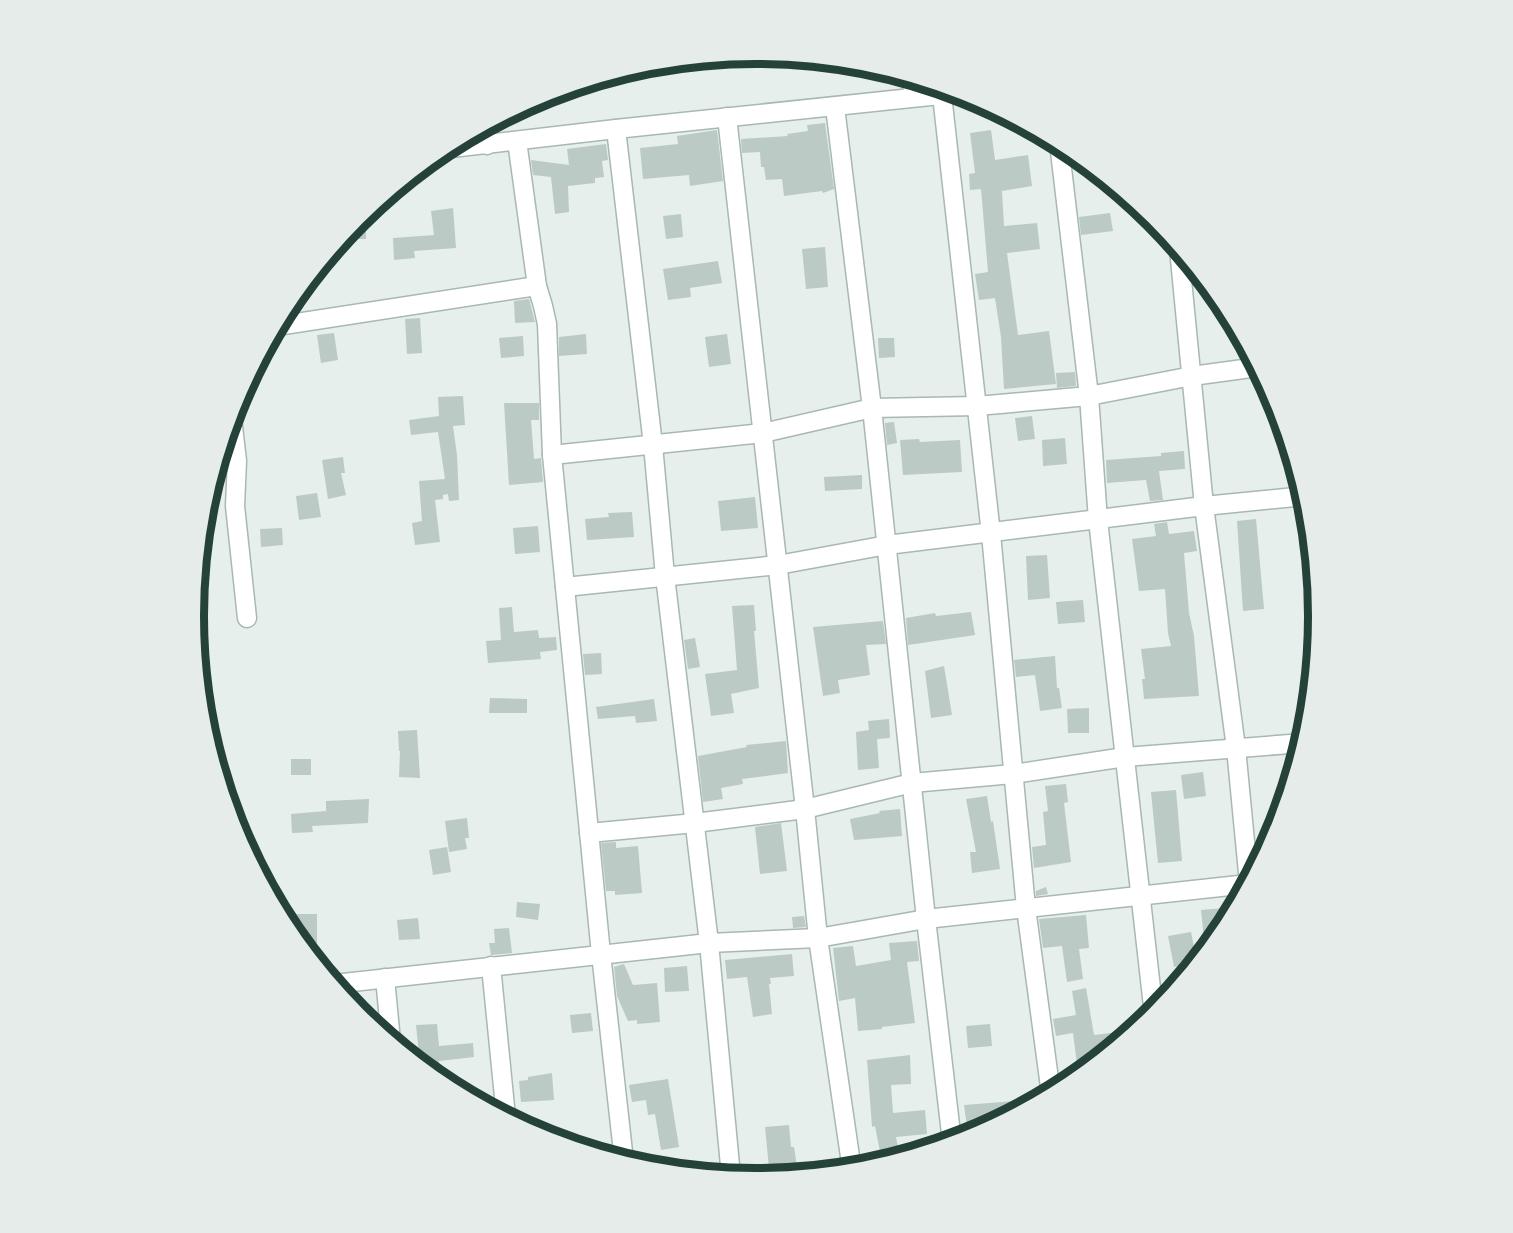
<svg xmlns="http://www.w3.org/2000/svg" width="1513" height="1233" viewBox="0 0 1513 1233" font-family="Mulish,sans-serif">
  <rect width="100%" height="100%" fill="#e6efeb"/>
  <g fill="#bbcac4">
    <path d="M 825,123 L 834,189 L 823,193 L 822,191 L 784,196 L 782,179 L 766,180 L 764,167 L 761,167 L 760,152 L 742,153 L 741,139 L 788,136 L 787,134 L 808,131 L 807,125 Z"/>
    <path d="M 717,130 L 723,181 L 690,186 L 689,175 L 643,179 L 640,148 L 678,144 L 677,136 Z"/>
    <path d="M 991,130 L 995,160 L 1028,155 L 1032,186 L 1002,191 L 1004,226 L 1037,223 L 1040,249 L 1007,253 L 1018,335 L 1049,331 L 1056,384 L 1004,389 L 1001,337 L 995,298 L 979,300 L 975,274 L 988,272 L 981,189 L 970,190 L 969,174 L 975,173 L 970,133 Z"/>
    <path d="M 606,144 L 608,160 L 602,161 L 604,177 L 595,178 L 595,183 L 568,186 L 569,212 L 555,214 L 551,177 L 533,175 L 531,160 L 569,165 L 567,149 Z"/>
    <path d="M 453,208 L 456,248 L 414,251 L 415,258 L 394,260 L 393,238 L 434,235 L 431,211 Z"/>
    <path d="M 366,213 L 366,239 L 342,239 L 359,219 Z"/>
    <path d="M 1110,213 L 1113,231 L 1081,235 L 1079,217 Z"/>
    <path d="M 681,214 L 683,237 L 666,239 L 663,216 Z"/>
    <path d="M 825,247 L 828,287 L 806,289 L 802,249 Z"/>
    <path d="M 718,261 L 722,283 L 690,288 L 691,297 L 668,300 L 663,269 Z"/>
    <path d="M 529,299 L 535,322 L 515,323 L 514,301 Z"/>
    <path d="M 420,318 L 422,353 L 407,354 L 405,319 Z"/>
    <path d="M 334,333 L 338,360 L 321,363 L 317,335 Z"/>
    <path d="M 586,334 L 587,354 L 559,356 L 559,337 Z"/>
    <path d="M 727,334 L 731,364 L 709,367 L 705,337 Z"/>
    <path d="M 523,336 L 524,356 L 501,358 L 499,338 Z"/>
    <path d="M 878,338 L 894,338 L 895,357 L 879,358 Z"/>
    <path d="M 1075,372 L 1076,386 L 1057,388 L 1056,373 Z"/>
    <path d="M 463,396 L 465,425 L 453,426 L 457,455 L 459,500 L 449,501 L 448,494 L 443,495 L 443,499 L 435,500 L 440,542 L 415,545 L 412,523 L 422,521 L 419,481 L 445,479 L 438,432 L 411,435 L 409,420 L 439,416 L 438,397 Z"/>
    <path d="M 504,403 L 539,403 L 539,420 L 531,420 L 534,459 L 541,458 L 543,482 L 509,485 Z"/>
    <path d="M 1032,416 L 1035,439 L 1018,441 L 1015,418 Z"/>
    <path d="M 894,422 L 897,443 L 887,445 L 885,423 Z"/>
    <path d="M 1065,438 L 1067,464 L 1043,466 L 1042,440 Z"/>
    <path d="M 919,439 L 920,442 L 960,440 L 962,472 L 903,475 L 900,440 Z"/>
    <path d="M 1184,451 L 1185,469 L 1159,471 L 1163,500 L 1150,501 L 1146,480 L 1107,483 L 1106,460 L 1161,456 L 1161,453 Z"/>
    <path d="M 343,457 L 345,473 L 341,473 L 346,495 L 328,499 L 322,460 Z"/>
    <path d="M 862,475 L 862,489 L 825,491 L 824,477 Z"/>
    <path d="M 317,493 L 321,517 L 299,520 L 296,496 Z"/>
    <path d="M 755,497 L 758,528 L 721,531 L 718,501 Z"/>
    <path d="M 632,512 L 634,537 L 587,540 L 585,519 L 609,517 L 608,513 Z"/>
    <path d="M 1256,519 L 1264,609 L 1243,611 L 1237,521 Z"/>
    <path d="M 1167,522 L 1169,534 L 1194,531 L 1197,551 L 1184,553 L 1189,613 L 1194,636 L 1199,696 L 1144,699 L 1142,679 L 1145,679 L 1141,649 L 1171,646 L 1168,633 L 1165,589 L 1139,591 L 1132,539 L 1156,536 L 1154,524 Z"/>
    <path d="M 538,526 L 540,552 L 515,554 L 513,528 Z"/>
    <path d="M 282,528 L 283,545 L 261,547 L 260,529 Z"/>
    <path d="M 1047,555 L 1050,598 L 1028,600 L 1026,556 Z"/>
    <path d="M 1083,600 L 1085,622 L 1058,624 L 1056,602 Z"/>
    <path d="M 754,605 L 756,631 L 754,631 L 759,688 L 731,694 L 734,713 L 711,716 L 705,674 L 737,670 L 732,606 Z"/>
    <path d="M 512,607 L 514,632 L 538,630 L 539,638 L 556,637 L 557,650 L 540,652 L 541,659 L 488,663 L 486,641 L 501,640 L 499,608 Z"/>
    <path d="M 971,612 L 975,635 L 908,645 L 906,618 L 935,613 L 936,616 Z"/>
    <path d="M 883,621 L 886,644 L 866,645 L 870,675 L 838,680 L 840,693 L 823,696 L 813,627 Z"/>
    <path d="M 695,638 L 700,667 L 688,669 L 684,640 Z"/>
    <path d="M 601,653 L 602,674 L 585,675 L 583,654 Z"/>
    <path d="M 1055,656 L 1057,688 L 1059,688 L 1062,708 L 1040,711 L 1035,675 L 1016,677 L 1014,660 Z"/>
    <path d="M 944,666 L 952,715 L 931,718 L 925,671 Z"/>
    <path d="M 490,698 L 527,699 L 527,713 L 489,713 Z"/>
    <path d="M 654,699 L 657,721 L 636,723 L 635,716 L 598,719 L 596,707 Z"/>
    <path d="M 1089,708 L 1089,733 L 1068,733 L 1067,709 Z"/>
    <path d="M 889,719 L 890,738 L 877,739 L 879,768 L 858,770 L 856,732 L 869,730 L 868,721 Z"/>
    <path d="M 417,730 L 420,778 L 399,777 L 400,751 L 399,751 L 398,731 Z"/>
    <path d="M 786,741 L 788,773 L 742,779 L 743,784 L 721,788 L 723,799 L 703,802 L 698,756 L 747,747 L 746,745 Z"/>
    <rect x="291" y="759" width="20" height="16"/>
    <path d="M 1203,772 L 1206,796 L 1184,799 L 1181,775 Z"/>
    <path d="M 1066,784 L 1068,802 L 1064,803 L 1071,862 L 1034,868 L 1032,847 L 1046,845 L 1043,812 L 1048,811 L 1045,786 Z"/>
    <path d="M 1176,790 L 1182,861 L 1158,863 L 1151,792 Z"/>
    <path d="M 987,796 L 991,822 L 993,821 L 1000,869 L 972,873 L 970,852 L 976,852 L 966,799 Z"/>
    <path d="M 369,799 L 368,823 L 312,826 L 313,832 L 292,833 L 291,814 L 326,811 L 326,801 Z"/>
    <path d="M 900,809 L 902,836 L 854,840 L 850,819 L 880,813 L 879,811 Z"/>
    <path d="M 467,818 L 469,838 L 465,838 L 467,849 L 449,852 L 445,821 Z"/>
    <path d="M 781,823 L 787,871 L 760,874 L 755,827 Z"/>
    <path d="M 616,842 L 616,848 L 638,846 L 642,893 L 615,895 L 615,891 L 606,891 L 601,843 Z"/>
    <path d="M 447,847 L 451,872 L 433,875 L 429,850 Z"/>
    <path d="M 1046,887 L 1048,894 L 1036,896 L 1036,891 Z"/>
    <path d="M 517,902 L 540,904 L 538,920 L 516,917 Z"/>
    <path d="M 1224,908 L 1224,929 L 1217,938 L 1204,939 L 1201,910 Z"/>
    <path d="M 281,914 L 317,914 L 317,943 L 301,943 L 289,929 Z"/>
    <path d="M 1086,915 L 1089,948 L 1079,949 L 1083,979 L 1067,982 L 1062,946 L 1043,948 L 1039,919 Z"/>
    <path d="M 804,916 L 806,927 L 793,928 L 792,917 Z"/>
    <path d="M 418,918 L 420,939 L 399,940 L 397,920 Z"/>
    <path d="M 509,928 L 512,953 L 491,955 L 489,943 L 495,943 L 494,929 Z"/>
    <path d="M 1191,932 L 1197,962 L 1174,967 L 1168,936 Z"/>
    <path d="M 917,941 L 919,961 L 907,962 L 915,1023 L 882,1027 L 882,1029 L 858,1031 L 855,998 L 839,1001 L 833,948 L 853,946 L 856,966 L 891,960 L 889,943 Z"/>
    <path d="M 792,954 L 794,976 L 770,978 L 771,984 L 769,984 L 772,1014 L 753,1017 L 747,977 L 727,979 L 725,960 Z"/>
    <path d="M 624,964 L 633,985 L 657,983 L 660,1022 L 637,1024 L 637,1020 L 628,1021 L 617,996 L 614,967 Z"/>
    <path d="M 687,966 L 689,991 L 665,992 L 664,968 Z"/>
    <path d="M 1086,988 L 1094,1035 L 1135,1030 L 1096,1062 L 1077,1064 L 1073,1033 L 1056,1036 L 1053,1019 L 1076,1015 L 1072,991 Z"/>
    <path d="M 591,1013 L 593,1031 L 572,1033 L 570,1015 Z"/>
    <path d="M 437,1024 L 439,1046 L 473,1043 L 474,1057 L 439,1061 L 442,1082 L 420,1064 L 416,1025 Z"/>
    <path d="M 990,1024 L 992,1046 L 968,1048 L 966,1026 Z"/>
    <path d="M 910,1055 L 911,1084 L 891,1085 L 893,1113 L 925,1110 L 927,1134 L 896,1137 L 900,1158 L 882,1162 L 875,1126 L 872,1127 L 867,1060 Z"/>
    <path d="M 552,1073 L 554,1100 L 521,1102 L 519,1081 L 528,1080 L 528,1077 Z"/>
    <path d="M 668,1079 L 679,1147 L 661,1150 L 655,1114 L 648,1115 L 646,1100 L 632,1102 L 629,1085 Z"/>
    <path d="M 1041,1099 L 982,1131 L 981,1125 L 967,1127 L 964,1105 Z"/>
    <path d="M 789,1125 L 791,1147 L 794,1147 L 798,1174 L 770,1178 L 765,1127 Z"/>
  </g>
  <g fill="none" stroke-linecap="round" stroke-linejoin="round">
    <g stroke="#a8b8b2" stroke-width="21">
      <g id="street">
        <path d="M 912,79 L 913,97"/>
        <path d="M 942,95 L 991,534 L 1026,908 L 1051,1094"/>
        <path d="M 835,107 L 872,408 L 926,919 L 952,1142"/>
        <path d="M 727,117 L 805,809 L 818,938 L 852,1170"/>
        <path d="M 485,127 L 487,145"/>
        <path d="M 616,129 L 653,445 L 665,576 L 709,943 L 731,1176"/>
        <path d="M 517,141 L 537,286 L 543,306 L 547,324 L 552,455 L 601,954 L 624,1161"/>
        <path d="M 1059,143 L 1089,396 L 1098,520 L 1154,1015"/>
        <path d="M 443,149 L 616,129 L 959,93"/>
        <path d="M 1179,249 L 1204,506 L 1236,748 L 1249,883"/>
        <path d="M 277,326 L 537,286"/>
        <path d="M 232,418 L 237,461 L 235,506 L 247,618"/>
        <path d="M 552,455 L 763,433 L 872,408 L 977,406 L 1089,396 L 1192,376 L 1258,367"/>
        <path d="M 565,587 L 778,565 L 887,545 L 1204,506 L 1305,496"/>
        <path d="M 589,833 L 695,823 L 805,809 L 912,783 L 1013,774 L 1125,757 L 1303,743"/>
        <path d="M 491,966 L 506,1117"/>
        <path d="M 385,978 L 391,1041"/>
        <path d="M 334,984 L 709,943 L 818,938 L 926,919 L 1248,884"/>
      </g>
    </g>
    <use href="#street" stroke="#fff" stroke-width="18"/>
  </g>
  <path d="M0 0H1513V1233H0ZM204 616a552 552 0 1 1 1104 0a552 552 0 1 1-1104 0Z" fill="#e6ecea" fill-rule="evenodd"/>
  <path fill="none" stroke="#24423a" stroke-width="8" d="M204 616a552 552 0 1 1 1104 0a552 552 0 1 1-1104 0Z"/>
</svg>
